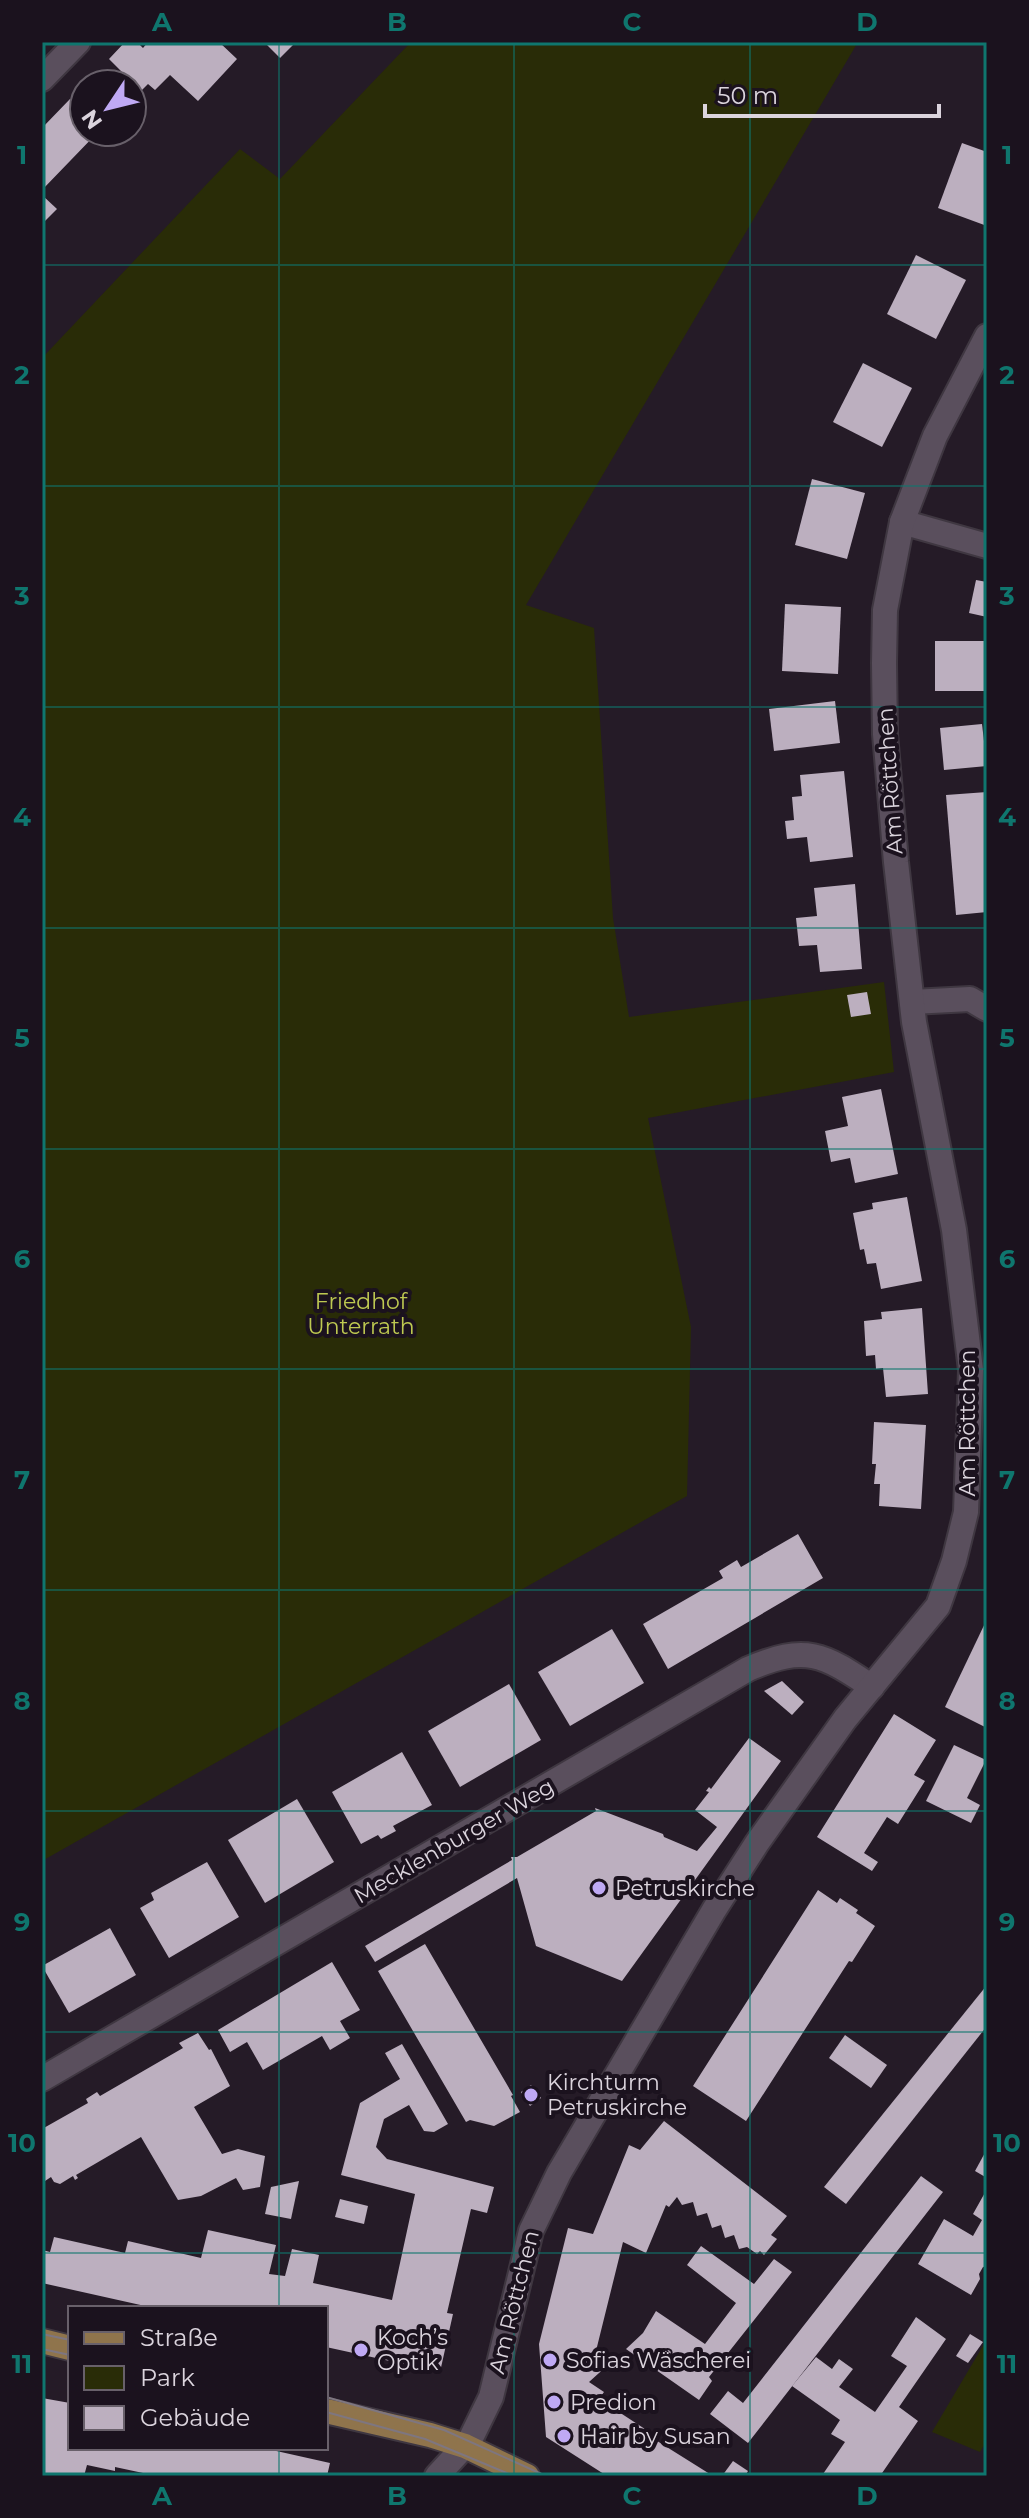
<svg xmlns="http://www.w3.org/2000/svg" width="1029" height="2518" viewBox="0 0 1029 2518" font-family="Montserrat,sans-serif">
  <rect width="100%" height="100%" fill="#251b27"/>
  <g fill="#292c07">
    <path d="M 411,42 L 858,42 L 526,605 L 594,628 L 613,918 L 629,1017 L 884,982 L 894,1072 L 648,1118 L 691,1327 L 687,1496 L 42,1861 L 42,358 L 240,149 L 280,179 Z"/>
    <path d="M 987,2339 L 987,2440 L 980,2452 L 932,2432 Z"/>
  </g>
  <g fill="#bcafbf">
    <path d="M 125,42 L 137,42 L 143,48 L 148,42 L 219,42 L 237,59 L 198,101 L 170,75 L 155,90 L 148,84 L 132,100 L 132,84 L 111,84 L 122,72 L 109,59 Z"/>
    <path d="M 264,42 L 296,42 L 280,58 Z"/>
    <path d="M 70,99 L 84,113 L 84,132 L 98,132 L 42,190 L 42,128 Z"/>
    <path d="M 962,143 L 987,152 L 987,226 L 938,208 Z"/>
    <path d="M 42,195 L 57,209 L 42,224 Z"/>
    <path d="M 916,255 L 966,280 L 936,339 L 887,314 Z"/>
    <path d="M 863,363 L 912,388 L 882,447 L 833,422 Z"/>
    <path d="M 812,479 L 865,493 L 847,559 L 795,545 Z"/>
    <path d="M 976,580 L 987,582 L 987,617 L 969,613 Z"/>
    <path d="M 785,604 L 841,607 L 838,674 L 782,671 Z"/>
    <rect x="935" y="641" width="50" height="50"/>
    <path d="M 835,701 L 840,743 L 774,751 L 769,709 Z"/>
    <path d="M 982,724 L 987,766 L 944,770 L 940,728 Z"/>
    <path d="M 844,771 L 853,857 L 810,862 L 807,837 L 787,839 L 785,821 L 794,820 L 792,797 L 802,796 L 800,775 Z"/>
    <path d="M 987,792 L 987,912 L 956,915 L 946,795 Z"/>
    <path d="M 855,884 L 862,969 L 820,972 L 817,945 L 799,946 L 796,918 L 817,916 L 814,888 Z"/>
    <path d="M 867,992 L 871,1014 L 851,1017 L 847,995 Z"/>
    <path d="M 881,1089 L 898,1174 L 855,1183 L 850,1158 L 831,1162 L 825,1131 L 848,1126 L 842,1097 Z"/>
    <path d="M 907,1197 L 922,1281 L 881,1289 L 876,1263 L 867,1264 L 864,1249 L 860,1250 L 853,1213 L 873,1209 L 872,1203 Z"/>
    <path d="M 922,1308 L 928,1394 L 886,1397 L 883,1368 L 876,1369 L 875,1355 L 866,1356 L 864,1321 L 882,1319 L 881,1312 Z"/>
    <path d="M 874,1422 L 926,1425 L 921,1509 L 879,1506 L 880,1484 L 874,1484 L 876,1464 L 872,1464 Z"/>
    <path d="M 798,1534 L 823,1578 L 668,1669 L 643,1624 L 723,1578 L 719,1571 L 737,1560 L 741,1567 Z"/>
    <path d="M 987,1619 L 987,1728 L 945,1707 Z"/>
    <path d="M 612,1629 L 644,1683 L 570,1726 L 538,1672 Z"/>
    <path d="M 782,1681 L 804,1702 L 792,1715 L 764,1691 Z"/>
    <path d="M 509,1684 L 541,1740 L 460,1787 L 428,1731 Z"/>
    <path d="M 894,1714 L 936,1740 L 914,1775 L 925,1781 L 898,1824 L 887,1817 L 864,1853 L 878,1862 L 872,1871 L 817,1837 Z"/>
    <path d="M 749,1738 L 781,1761 L 622,1981 L 536,1946 L 517,1878 L 375,1962 L 365,1946 L 512,1860 L 511,1857 L 517,1857 L 596,1811 L 595,1808 L 663,1834 L 664,1837 L 697,1851 L 717,1827 L 695,1810 L 709,1792 L 706,1791 L 709,1787 L 711,1789 Z"/>
    <path d="M 954,1745 L 986,1760 L 967,1798 L 980,1805 L 971,1823 L 926,1801 Z"/>
    <path d="M 402,1752 L 432,1805 L 393,1826 L 396,1831 L 381,1839 L 378,1835 L 361,1844 L 332,1792 Z"/>
    <path d="M 297,1799 L 334,1862 L 265,1903 L 228,1840 Z"/>
    <path d="M 207,1862 L 239,1917 L 169,1958 L 140,1908 L 154,1900 L 151,1893 Z"/>
    <path d="M 818,1890 L 837,1903 L 840,1898 L 858,1910 L 856,1913 L 875,1926 L 852,1962 L 849,1961 L 746,2121 L 693,2086 Z"/>
    <path d="M 110,1928 L 136,1975 L 69,2013 L 42,1966 Z"/>
    <path d="M 425,1944 L 513,2095 L 511,2096 L 520,2112 L 494,2126 L 470,2120 L 466,2122 L 378,1971 Z"/>
    <path d="M 332,1962 L 360,2010 L 340,2021 L 350,2038 L 330,2050 L 322,2036 L 263,2070 L 247,2042 L 230,2052 L 218,2030 Z"/>
    <path d="M 987,1985 L 987,2026 L 846,2204 L 824,2187 Z"/>
    <path d="M 198,2033 L 209,2050 L 211,2049 L 230,2086 L 194,2107 L 222,2154 L 238,2149 L 265,2156 L 260,2187 L 243,2190 L 236,2178 L 201,2196 L 178,2200 L 141,2137 L 76,2175 L 78,2178 L 75,2180 L 73,2176 L 60,2184 L 54,2182 L 51,2177 L 42,2183 L 42,2129 L 88,2103 L 86,2099 L 97,2092 L 100,2096 L 183,2048 L 179,2043 Z"/>
    <path d="M 845,2035 L 887,2065 L 871,2088 L 829,2058 Z"/>
    <path d="M 402,2044 L 448,2124 L 434,2132 L 424,2131 L 409,2105 L 384,2119 L 376,2147 L 387,2159 L 494,2187 L 487,2213 L 471,2209 L 447,2313 L 453,2314 L 440,2372 L 326,2347 L 326,2308 L 154,2308 L 42,2283 L 42,2250 L 50,2252 L 54,2237 L 125,2253 L 128,2241 L 201,2258 L 208,2230 L 276,2245 L 269,2274 L 285,2276 L 292,2249 L 319,2255 L 313,2283 L 392,2300 L 415,2194 L 341,2175 L 360,2103 L 400,2079 L 385,2053 Z"/>
    <path d="M 531,2085 L 541,2098 L 530,2106 L 521,2092 Z"/>
    <path d="M 664,2121 L 787,2216 L 771,2235 L 777,2239 L 764,2255 L 760,2251 L 757,2254 L 747,2247 L 739,2249 L 734,2235 L 725,2238 L 721,2225 L 712,2228 L 707,2213 L 697,2216 L 693,2202 L 682,2205 L 677,2197 L 669,2207 L 666,2205 L 646,2253 L 623,2242 L 594,2359 L 609,2364 L 589,2382 L 604,2392 L 599,2399 L 648,2431 L 646,2434 L 713,2476 L 607,2476 L 546,2437 L 539,2344 L 568,2228 L 593,2234 L 629,2145 L 640,2150 Z"/>
    <path d="M 987,2149 L 987,2178 L 975,2171 Z"/>
    <path d="M 921,2176 L 943,2192 L 748,2443 L 710,2414 L 728,2391 L 743,2403 Z"/>
    <path d="M 299,2181 L 291,2219 L 265,2214 L 271,2187 Z"/>
    <path d="M 987,2189 L 987,2266 L 983,2267 L 979,2274 L 980,2279 L 971,2295 L 918,2264 L 944,2219 L 973,2236 L 982,2220 L 973,2214 Z"/>
    <path d="M 340,2199 L 368,2206 L 364,2224 L 335,2217 Z"/>
    <path d="M 701,2246 L 754,2284 L 774,2259 L 792,2272 L 709,2377 L 712,2381 L 699,2400 L 626,2349 L 643,2333 L 656,2311 L 705,2344 L 736,2303 L 687,2265 Z"/>
    <path d="M 916,2317 L 946,2339 L 899,2407 L 918,2421 L 880,2476 L 825,2476 L 823,2474 L 845,2442 L 831,2434 L 840,2420 L 792,2386 L 816,2357 L 832,2369 L 839,2359 L 853,2369 L 839,2387 L 875,2412 L 907,2366 L 891,2356 Z"/>
    <path d="M 970,2334 L 983,2342 L 968,2363 L 956,2356 Z"/>
    <path d="M 42,2398 L 70,2403 L 70,2448 L 263,2448 L 330,2463 L 327,2476 L 142,2476 L 143,2473 L 115,2467 L 115,2471 L 87,2465 L 84,2476 L 42,2473 Z"/>
    <path d="M 733,2461 L 748,2471 L 745,2476 L 722,2476 Z"/>
  </g>
  <g fill="none" stroke-linecap="round" stroke-linejoin="round">
    <g stroke="#3f3741" stroke-width="28">
      <g id="minor">
        <path d="M 42,79 L 78,42"/>
        <path d="M 902,522 L 987,546"/>
        <path d="M 912,1002 L 970,999 L 987,1009"/>
        <path d="M 42,2079 L 748,1669 C 806,1644 823,1654 872,1687"/>
        <path d="M 437,2476 L 470,2440 L 491,2397 L 531,2231 L 559,2173 L 714,1910 L 757,1843 L 845,1719 L 938,1606 L 954,1561 L 966,1512 L 971,1370 L 954,1230 L 914,1022 L 896,862 L 885,734 L 884,663 L 885,610 L 902,522 L 935,436 L 987,336"/>
      </g>
    </g>
    <g stroke="#3f3741" stroke-width="28">
      <g id="major">
        <path d="M 42,2341 L 70,2348"/>
        <path d="M 326,2411 L 430,2435 L 465,2446 L 527,2476"/>
      </g>
    </g>
    <use href="#minor" stroke="#5a4f5d" stroke-width="24"/>
    <use href="#major" stroke="#8f744c" stroke-width="24"/>
    <g stroke="#7e7680" stroke-width="2">
      <path d="M 42,2334 L 70,2340"/>
      <path d="M 42,2349 L 70,2355"/>
      <path d="M 326,2397 L 444,2430 L 546,2476"/>
      <path d="M 326,2412 L 425,2439 L 514,2476"/>
    </g>
  </g>
  <path fill="none" stroke="#0f766e" stroke-width="2" stroke-opacity="0.55" d="M 279,42 L 279,2308M 514,42 L 514,2476M 750,42 L 750,2476M 42,265 L 987,265M 42,486 L 987,486M 42,707 L 987,707M 42,928 L 987,928M 42,1149 L 987,1149M 42,1369 L 987,1369M 42,1590 L 987,1590M 42,1811 L 987,1811M 42,2032 L 987,2032M 42,2253 L 987,2253M 279,2448 L 279,2476"/>
  <g fill="#bfa9f4" stroke="#1b121e" stroke-width="3">
    <circle cx="599" cy="1888" r="8"/>
    <circle cx="531" cy="2095" r="8"/>
    <circle cx="361" cy="2350" r="8"/>
    <circle cx="550" cy="2360" r="8"/>
    <circle cx="554" cy="2402" r="8"/>
    <circle cx="564" cy="2436" r="8"/>
  </g>
  <g text-anchor="middle" dominant-baseline="central" stroke-width="8" stroke-linejoin="round" paint-order="stroke">
    <g font-size="22" fill="#dbd4dd" stroke="#1b121e">
      <text transform="translate(890 781) rotate(-94)">Am Röttchen</text>
      <text transform="translate(967 1423) rotate(-90)">Am Röttchen</text>
      <text transform="translate(454 1841) rotate(-30)">Mecklenburger Weg</text>
      <text transform="translate(514 2302) rotate(-76)">Am Röttchen</text>
    </g>
    <g font-size="22" fill="#bec951" stroke="#1b121e">
      <text x="361" y="1301">Friedhof<tspan x="361" dy="25">Unterrath</tspan></text>
    </g>
    <g font-size="22" fill="#dbd4dd" stroke="#1b121e" text-anchor="start">
      <text x="615" y="1888">Petruskirche</text>
      <text x="547" y="2082">Kirchturm<tspan x="547" dy="25">Petruskirche</tspan></text>
      <text x="377" y="2337">Koch’s<tspan x="377" dy="25">Optik</tspan></text>
      <text x="566" y="2360">Sofias Wäscherei</text>
      <text x="570" y="2402">Predion</text>
      <text x="580" y="2436">Hair by Susan</text>
    </g>
  </g>
  <rect width="1029" height="2518" fill="none" stroke="#1b121e" stroke-width="88"/>
  <rect x="68" y="2306" width="260" height="144" fill="#1b121e" stroke="#68606a" stroke-width="2"/>
  <rect x="84" y="2332" width="40" height="12" fill="#8f744c" stroke="#68606a" stroke-width="2"/>
  <text x="140" y="2346" font-size="24" fill="#dbd4dd">Straße</text>
  <rect x="84" y="2366" width="40" height="24" fill="#292c07" stroke="#68606a" stroke-width="2"/>
  <text x="140" y="2386" font-size="24" fill="#dbd4dd">Park</text>
  <rect x="84" y="2406" width="40" height="24" fill="#bcafbf" stroke="#68606a" stroke-width="2"/>
  <text x="140" y="2426" font-size="24" fill="#dbd4dd">Gebäude</text>
  <g transform="translate(108 108) rotate(235)"><circle r="38" fill="#1b121e" stroke="#68606a" stroke-width="2"/>
  <path d="M0-6L14 30L0 20L-14 30Z" fill="#bfa9f4"/>
  <text y="-12" font-size="22" font-weight="bold" text-anchor="middle" fill="#dbd4dd">N</text>
  </g>
  <path d="M705 104v12h234v-12" fill="none" stroke="#dbd4dd" stroke-width="4"/>
  <text x="717" y="104" font-size="24" fill="#dbd4dd" stroke="#1b121e" stroke-width="6" paint-order="stroke">50 m</text>
  <rect x="44" y="44" width="941" height="2430" fill="none" stroke="#0f766e" stroke-width="3"/>
  <g font-size="26" text-anchor="middle" font-weight="bold" fill="#0f766e">
    <text x="162" y="31">A</text>
    <text x="397" y="31">B</text>
    <text x="632" y="31">C</text>
    <text x="867" y="31">D</text>
    <text x="22" y="164">1</text>
    <text x="1007" y="164">1</text>
    <text x="22" y="384">2</text>
    <text x="1007" y="384">2</text>
    <text x="22" y="605">3</text>
    <text x="1007" y="605">3</text>
    <text x="22" y="826">4</text>
    <text x="1007" y="826">4</text>
    <text x="22" y="1047">5</text>
    <text x="1007" y="1047">5</text>
    <text x="22" y="1268">6</text>
    <text x="1007" y="1268">6</text>
    <text x="22" y="1489">7</text>
    <text x="1007" y="1489">7</text>
    <text x="22" y="1710">8</text>
    <text x="1007" y="1710">8</text>
    <text x="22" y="1931">9</text>
    <text x="1007" y="1931">9</text>
    <text x="22" y="2152">10</text>
    <text x="1007" y="2152">10</text>
    <text x="22" y="2373">11</text>
    <text x="1007" y="2373">11</text>
    <text x="162" y="2505">A</text>
    <text x="397" y="2505">B</text>
    <text x="632" y="2505">C</text>
    <text x="867" y="2505">D</text>
  </g>
</svg>
